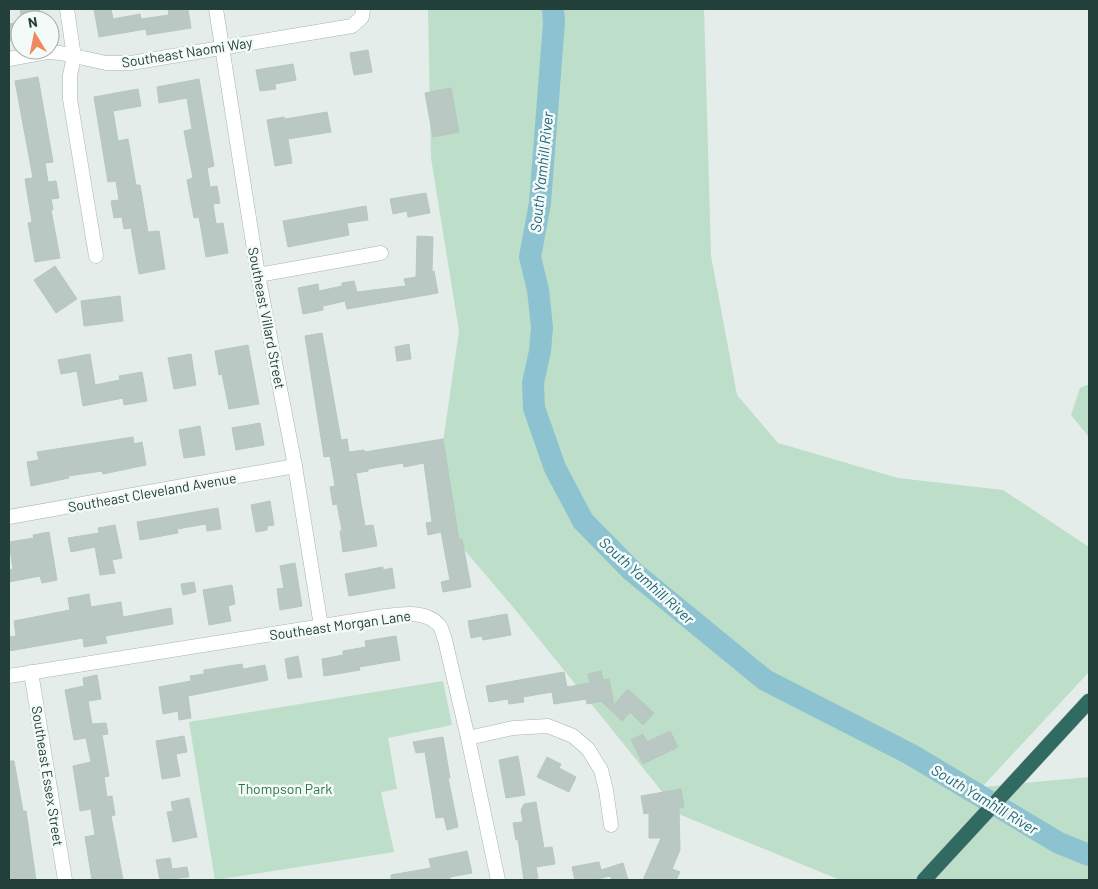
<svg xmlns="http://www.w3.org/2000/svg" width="1098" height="889" viewBox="0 0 1098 889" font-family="Barlow,sans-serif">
  <rect width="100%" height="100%" fill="#e4ede9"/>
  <g fill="#bddec8">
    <path d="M 428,9 L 704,9 L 711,256 L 737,395 L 778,443 L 898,478 L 1003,490 L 1089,547 L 1089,672 L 982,787 L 1089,777 L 1089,880 L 840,880 L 681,815 L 513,607 L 433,513 L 459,331 L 431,158 Z"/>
    <path d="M 1089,384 L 1089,437 L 1071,415 L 1080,388 Z"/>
    <path d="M 443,681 L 452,725 L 388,738 L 397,789 L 381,792 L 394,852 L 215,880 L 189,722 Z"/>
  </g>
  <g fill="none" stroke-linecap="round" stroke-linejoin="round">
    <path stroke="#8dc3d1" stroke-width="22" d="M 553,9 L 554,22 L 540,203 L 530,257 L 538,290 L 542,327 L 540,351 L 533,383 L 534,408 L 555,468 L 583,521 L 632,571 L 765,680 L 910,754 L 1059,843 L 1089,855"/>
  </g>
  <g fill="#b9c8c3" stroke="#b6c7c1">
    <path d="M 20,9 L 39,9 L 41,20 L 22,20 Z"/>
    <path d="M 94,9 L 111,9 L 113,19 L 140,14 L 141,19 L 169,15 L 168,9 L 188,9 L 191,28 L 147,35 L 146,29 L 99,37 Z"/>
    <path d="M 20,22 L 20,39 L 9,41 L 9,24 Z"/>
    <path d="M 368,50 L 372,72 L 354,75 L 350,53 Z"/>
    <path d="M 293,64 L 296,80 L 275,84 L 276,89 L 260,91 L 256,70 Z"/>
    <path d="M 38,77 L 53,162 L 45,163 L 48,182 L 56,181 L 59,198 L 51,199 L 53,210 L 51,210 L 60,258 L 35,262 L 28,223 L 32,222 L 25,179 L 33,178 L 15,81 Z"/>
    <path d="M 199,79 L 214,166 L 207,168 L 210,187 L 217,186 L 220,203 L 213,204 L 216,224 L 223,223 L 228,253 L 206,257 L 199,217 L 194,218 L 187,180 L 193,178 L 184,131 L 192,129 L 187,98 L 159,103 L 157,87 Z"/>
    <path d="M 451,88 L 459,132 L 433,137 L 425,93 Z"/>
    <path d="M 138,89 L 141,106 L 113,111 L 118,141 L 128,139 L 136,185 L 140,185 L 148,232 L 159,231 L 165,269 L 139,274 L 131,228 L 124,229 L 122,217 L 114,218 L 111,201 L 119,200 L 116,181 L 108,182 L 94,97 Z"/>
    <path d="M 327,112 L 331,132 L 288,139 L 292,163 L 275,166 L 267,120 L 284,117 L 285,119 Z"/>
    <path d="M 426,193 L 430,213 L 408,217 L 407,211 L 393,214 L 390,199 Z"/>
    <path d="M 366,206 L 368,220 L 347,223 L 349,235 L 288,247 L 283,221 Z"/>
    <path d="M 417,236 L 433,237 L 432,272 L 434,271 L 438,293 L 347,309 L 345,301 L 323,306 L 323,310 L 303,314 L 298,288 L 318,284 L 319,291 L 342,286 L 342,283 L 354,281 L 357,292 L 406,286 L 404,279 L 416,277 Z"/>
    <path d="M 55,266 L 77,299 L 56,313 L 34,280 Z"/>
    <path d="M 120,296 L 123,321 L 84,326 L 81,301 Z"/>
    <path d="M 322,333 L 341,440 L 347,439 L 349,452 L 364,450 L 365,452 L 443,439 L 459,540 L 462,539 L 471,587 L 443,592 L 441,582 L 450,580 L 441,532 L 428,535 L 426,523 L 432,522 L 424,463 L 404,467 L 403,463 L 368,469 L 368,471 L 356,473 L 365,526 L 373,525 L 377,546 L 343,552 L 340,531 L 342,530 L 337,504 L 333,505 L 330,487 L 335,486 L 330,456 L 324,457 L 305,336 Z"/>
    <path d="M 409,344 L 411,359 L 397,361 L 395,347 Z"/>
    <path d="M 248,345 L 259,404 L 229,409 L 222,374 L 219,375 L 215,351 Z"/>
    <path d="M 90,354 L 95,385 L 120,380 L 119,376 L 142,372 L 147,401 L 124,405 L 123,398 L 83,406 L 77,371 L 61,374 L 58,360 Z"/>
    <path d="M 191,354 L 196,385 L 174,389 L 168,358 Z"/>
    <path d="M 260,423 L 264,445 L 236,450 L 232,428 Z"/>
    <path d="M 200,426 L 205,455 L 184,458 L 179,430 Z"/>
    <path d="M 133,437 L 134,444 L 142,442 L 146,465 L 103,474 L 102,471 L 68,476 L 69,478 L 31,486 L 27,462 L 39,460 L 37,452 Z"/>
    <path d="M 270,501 L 274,525 L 267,526 L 267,530 L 256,532 L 251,505 Z"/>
    <path d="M 218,508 L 221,529 L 207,531 L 206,524 L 177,529 L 178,533 L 140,540 L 137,522 Z"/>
    <path d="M 115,525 L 122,558 L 112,560 L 115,573 L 100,575 L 95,547 L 71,552 L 68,538 L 99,533 L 98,528 Z"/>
    <path d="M 49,532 L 57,580 L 42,583 L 40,576 L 9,582 L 9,570 L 13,569 L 9,542 L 34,538 L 33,535 Z"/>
    <path d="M 295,563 L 302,606 L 280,610 L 277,589 L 284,588 L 280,566 Z"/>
    <path d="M 383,567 L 383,570 L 392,568 L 395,588 L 349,596 L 345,574 Z"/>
    <path d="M 194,582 L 196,592 L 183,595 L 181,584 Z"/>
    <path d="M 232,585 L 235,604 L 228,606 L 231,621 L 209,625 L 203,590 Z"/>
    <path d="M 89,594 L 91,607 L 121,602 L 123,617 L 171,608 L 173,624 L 105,636 L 107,643 L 84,647 L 83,638 L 9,651 L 9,637 L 16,636 L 14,621 L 70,610 L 68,598 Z"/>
    <path d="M 507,614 L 511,635 L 483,640 L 482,636 L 471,638 L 468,621 Z"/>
    <path d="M 396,636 L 400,660 L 359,667 L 360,670 L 324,676 L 322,659 L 343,655 L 343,651 L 366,647 L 365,641 Z"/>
    <path d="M 298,656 L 302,677 L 288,679 L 285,659 Z"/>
    <path d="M 242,664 L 243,669 L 265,665 L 268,680 L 188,696 L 191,718 L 179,720 L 178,711 L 163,714 L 159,687 L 191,681 L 190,676 L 204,674 L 204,670 Z"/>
    <path d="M 601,671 L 603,680 L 609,679 L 614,705 L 628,689 L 654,713 L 643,725 L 630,712 L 622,721 L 601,701 L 587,704 L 586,699 L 554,704 L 552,692 L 523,697 L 524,702 L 509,704 L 508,699 L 489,702 L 486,686 L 564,672 L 567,687 L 590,683 L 588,674 Z"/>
    <path d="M 97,675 L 101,699 L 88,701 L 92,724 L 106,723 L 108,734 L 102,735 L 109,776 L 104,777 L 107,797 L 112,796 L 115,815 L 111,816 L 123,880 L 92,880 L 85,837 L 95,835 L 91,809 L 80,811 L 73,766 L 91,762 L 86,738 L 74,740 L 65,690 L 84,686 L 83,678 Z"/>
    <path d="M 670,731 L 678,747 L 643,764 L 631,740 L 643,734 L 647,742 Z"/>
    <path d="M 184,736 L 187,752 L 176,754 L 180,776 L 162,779 L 156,741 Z"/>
    <path d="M 443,737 L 450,778 L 448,778 L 458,827 L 447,830 L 444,817 L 436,818 L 425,752 L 416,753 L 413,742 Z"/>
    <path d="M 518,756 L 525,795 L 506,798 L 499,760 Z"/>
    <path d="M 547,757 L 561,764 L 559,768 L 576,777 L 569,792 L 537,777 Z"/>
    <path d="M 9,761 L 14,761 L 23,811 L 26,811 L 36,880 L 10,880 Z"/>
    <path d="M 681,789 L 684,807 L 679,808 L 680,850 L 672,869 L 680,872 L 676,880 L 643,880 L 661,838 L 649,838 L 649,813 L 644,814 L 641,796 Z"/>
    <path d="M 189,798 L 197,837 L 173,842 L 167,812 L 173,811 L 171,802 Z"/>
    <path d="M 536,802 L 544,848 L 552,847 L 555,864 L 536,867 L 538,878 L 524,880 L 518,839 L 516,840 L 513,823 L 523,822 L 521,810 L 524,804 Z"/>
    <path d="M 467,851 L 472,873 L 450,877 L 450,880 L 391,880 L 391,875 L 431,868 L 429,859 Z"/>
    <path d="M 170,858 L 172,869 L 187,867 L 189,877 L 160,880 L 156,860 Z"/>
    <path d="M 599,862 L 601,870 L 623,863 L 628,880 L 612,880 L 610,876 L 593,880 L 575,880 L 572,867 Z"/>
  </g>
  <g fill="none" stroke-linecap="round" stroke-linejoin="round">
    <g stroke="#a6b5b1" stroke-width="15">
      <g id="minor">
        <path d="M 67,9 L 74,57 L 70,75 L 70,99 L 96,256"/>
        <path d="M 216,9 L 258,275 L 295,466 L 321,626"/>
        <path d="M 9,59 L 47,52 L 60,53 L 106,63 L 131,63 L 352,26 L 362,17 L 363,9"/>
        <path d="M 258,275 L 381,253"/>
        <path d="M 9,517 L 295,466"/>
        <path d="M 31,672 L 65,880"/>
        <path d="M 9,676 L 385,616 C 402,614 426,610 439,625 C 442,628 443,635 445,640 L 468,738 L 498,880"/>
        <path d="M 468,738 L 513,728 L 548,726 L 573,736 L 588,749 L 601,770 L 606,790 L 611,825"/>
      </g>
    </g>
    <g stroke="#c1c9c8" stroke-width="16">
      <path id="highway" d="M 924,880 L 1089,701"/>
    </g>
    <use href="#minor" stroke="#fff" stroke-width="14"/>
    <use href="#highway" stroke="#306a61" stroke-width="15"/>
  </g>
  <g text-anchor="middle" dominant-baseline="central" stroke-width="5" stroke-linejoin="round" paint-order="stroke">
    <g font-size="14" fill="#233f39" stroke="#f4faf7">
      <text transform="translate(187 52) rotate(-9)">Southeast Naomi Way</text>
      <text transform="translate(267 318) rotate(79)">Southeast Villard Street</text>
      <text transform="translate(152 492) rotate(-10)">Southeast Cleveland Avenue</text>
      <text transform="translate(340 625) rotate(-8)">Southeast Morgan Lane</text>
      <text transform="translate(48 776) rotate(81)">Southeast Essex Street</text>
    </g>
    <g font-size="14" fill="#2e754d" stroke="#f4faf7">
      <text x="285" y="788">Thompson Park</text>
    </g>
    <g font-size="15" font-style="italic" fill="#1e667a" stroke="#f4faf7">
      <text transform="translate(541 172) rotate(-84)">South Yamhill River</text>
      <text transform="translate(647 580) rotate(42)">South Yamhill River</text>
      <text transform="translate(985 799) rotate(31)">South Yamhill River</text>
    </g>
  </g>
  <rect width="1098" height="889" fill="none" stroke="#233f39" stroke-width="20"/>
  <g transform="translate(35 35) rotate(350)"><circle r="24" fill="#f4faf7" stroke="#a0afab"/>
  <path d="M0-4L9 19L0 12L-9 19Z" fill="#ef8a60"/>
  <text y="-8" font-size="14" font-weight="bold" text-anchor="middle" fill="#233f39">N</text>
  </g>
</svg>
